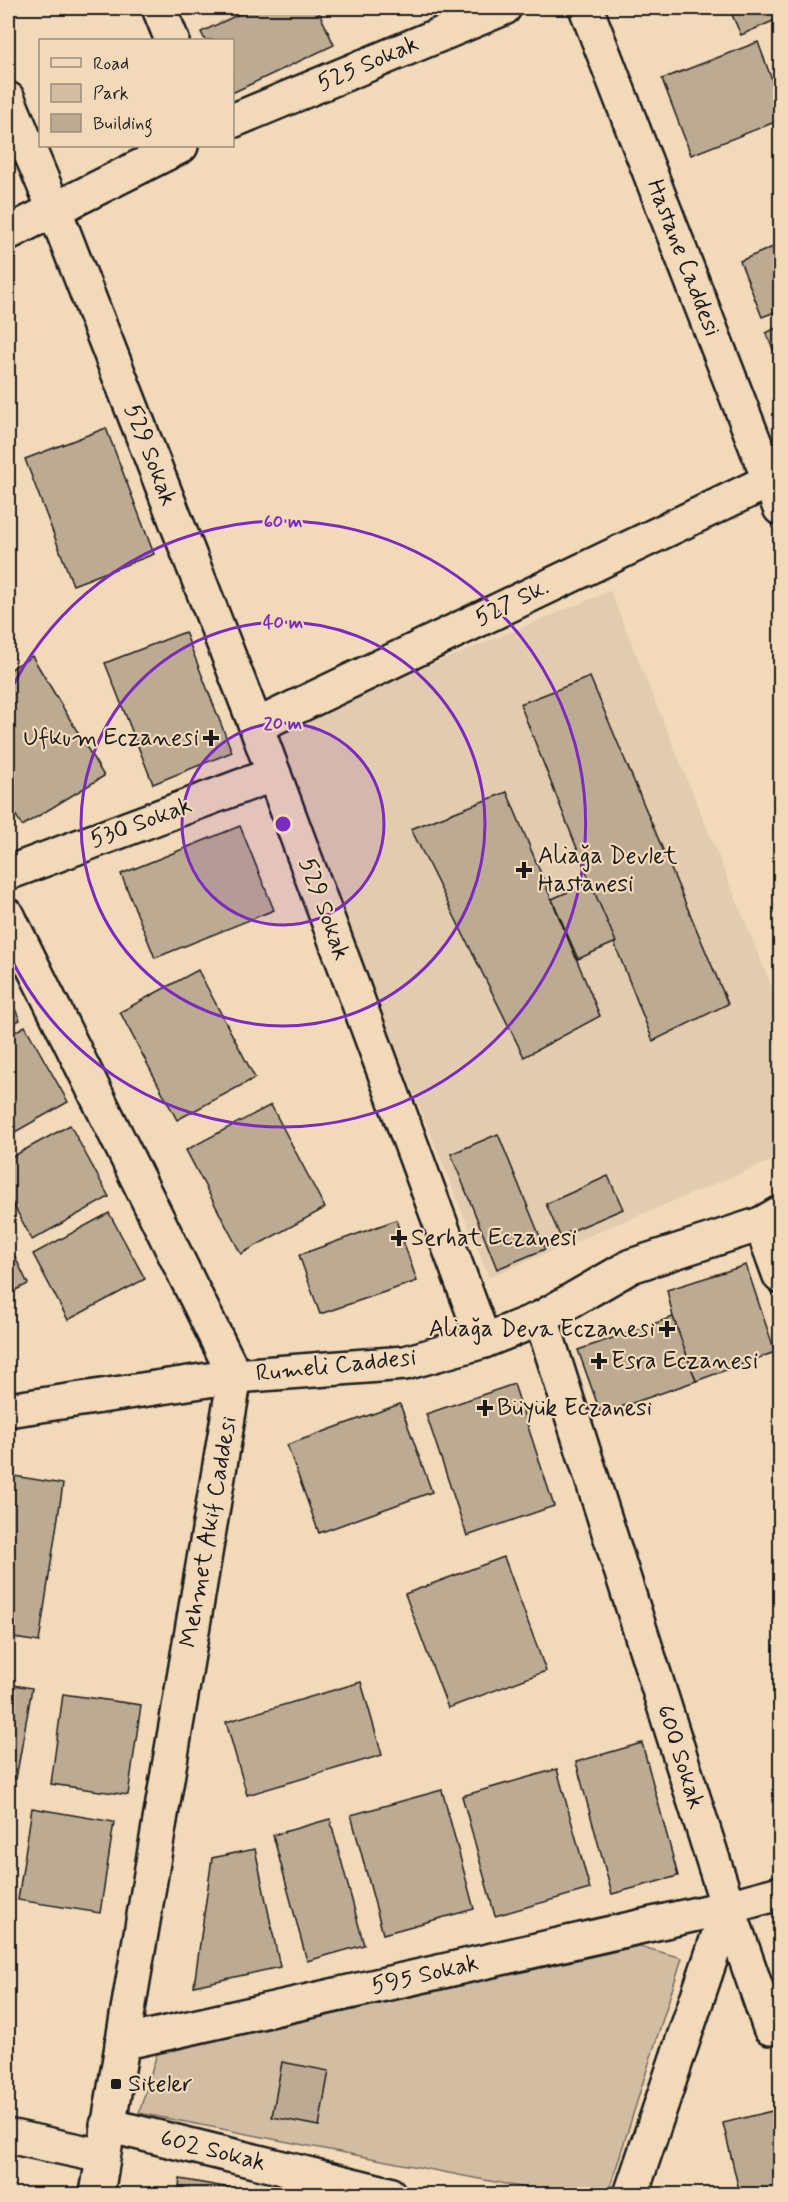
<svg xmlns="http://www.w3.org/2000/svg" width="788" height="2202" viewBox="0 0 788 2202" font-family="Mynerve,sans-serif">
  <rect width="100%" height="100%" fill="#f2d9ba"/>
  <filter id="ink" filterUnits="userSpaceOnUse"><feTurbulence type="fractalNoise" baseFrequency=".0167" numOctaves="2"/><feDisplacementMap in="SourceGraphic" scale="12" xChannelSelector="R" yChannelSelector="G"/><feConvolveMatrix kernelMatrix="1 2 1 2 8 2 1 2 1" color-interpolation-filters="sRGB"/></filter>
  <g filter="url(#ink)">
    <path fill="#e2cbae" d="M 610,591 L 780,1007 L 780,1157 L 489,1277 L 267,733 Z"/>
    <path fill="#d2bda3" stroke="#776c60" stroke-width="1.5" d="M 639,1946 L 682,1958 L 608,2194 L 557,2194 L 139,2113 L 157,2054 Z"/>
    <g fill="#bdaa92" stroke="#1c1c1c" stroke-width="1.5">
      <path d="M 252,8 L 317,8 L 334,45 L 232,93 L 232,40 L 205,40 L 201,32 Z"/>
      <path d="M 729,8 L 780,8 L 780,18 L 741,35 Z"/>
      <path d="M 758,42 L 780,102 L 780,120 L 691,155 L 662,79 Z"/>
      <path d="M 780,244 L 780,310 L 762,317 L 740,261 Z"/>
      <path d="M 780,326 L 780,365 L 766,333 Z"/>
      <path d="M 106,428 L 154,554 L 73,585 L 25,459 Z"/>
      <path d="M 185,632 L 232,752 L 153,784 L 105,663 Z"/>
      <path d="M 32,656 L 104,776 L 22,826 L 8,801 L 8,671 Z"/>
      <path d="M 590,677 L 728,1004 L 653,1041 L 520,704 Z"/>
      <path d="M 507,792 L 600,1016 L 524,1057 L 411,829 Z"/>
      <path d="M 240,826 L 274,910 L 155,958 L 121,874 Z"/>
      <path d="M 590,882 L 616,942 L 578,959 L 552,899 Z"/>
      <path d="M 198,970 L 255,1078 L 177,1120 L 120,1012 Z"/>
      <path d="M 8,994 L 20,1020 L 8,1026 Z"/>
      <path d="M 25,1026 L 68,1102 L 8,1136 L 8,1036 Z"/>
      <path d="M 271,1105 L 325,1208 L 241,1254 L 186,1150 Z"/>
      <path d="M 70,1125 L 109,1197 L 32,1240 L 8,1194 L 8,1159 Z"/>
      <path d="M 498,1134 L 545,1249 L 497,1269 L 451,1154 Z"/>
      <path d="M 608,1176 L 623,1209 L 560,1236 L 546,1204 Z"/>
      <path d="M 109,1213 L 145,1279 L 68,1320 L 33,1254 Z"/>
      <path d="M 396,1220 L 417,1281 L 320,1314 L 299,1255 Z"/>
      <path d="M 8,1242 L 28,1284 L 8,1294 Z"/>
      <path d="M 746,1265 L 775,1352 L 696,1381 L 673,1317 L 667,1290 Z"/>
      <path d="M 673,1317 L 696,1381 L 601,1414 L 578,1350 Z"/>
      <path d="M 514,1384 L 554,1506 L 467,1536 L 426,1414 Z"/>
      <path d="M 400,1404 L 432,1492 L 319,1533 L 287,1445 Z"/>
      <path d="M 8,1475 L 63,1484 L 39,1642 L 8,1637 Z"/>
      <path d="M 504,1557 L 546,1671 L 448,1708 L 405,1594 Z"/>
      <path d="M 361,1682 L 382,1755 L 247,1795 L 226,1722 Z"/>
      <path d="M 8,1684 L 32,1688 L 16,1779 L 8,1777 Z"/>
      <path d="M 63,1694 L 141,1705 L 128,1795 L 51,1784 Z"/>
      <path d="M 642,1743 L 678,1876 L 612,1894 L 576,1762 Z"/>
      <path d="M 557,1769 L 590,1889 L 495,1916 L 462,1796 Z"/>
      <path d="M 442,1790 L 474,1909 L 383,1934 L 351,1815 Z"/>
      <path d="M 32,1808 L 114,1822 L 100,1913 L 18,1900 Z"/>
      <path d="M 330,1819 L 364,1945 L 307,1961 L 273,1835 Z"/>
      <path d="M 255,1849 L 280,1967 L 194,1986 L 212,1858 Z"/>
      <path d="M 282,2062 L 329,2071 L 319,2126 L 272,2117 Z"/>
      <path d="M 780,2109 L 780,2194 L 740,2194 L 723,2123 Z"/>
      <path d="M 180,2179 L 264,2194 L 178,2194 Z"/>
    </g>
    <g fill="none" stroke-linecap="round" stroke-linejoin="round">
      <g stroke="#1c1c1c" stroke-width="38">
        <g id="minor">
          <path d="M 159,8 L 172,40"/>
          <path d="M 8,99 L 55,211 L 256,726 L 484,1341"/>
          <path d="M 232,121 L 504,8"/>
          <path d="M 8,233 L 181,146"/>
          <path d="M 256,726 L 769,481"/>
          <path d="M 8,873 L 274,774"/>
          <path d="M 761,1224 L 780,1276"/>
          <path d="M 541,1318 L 728,1907 L 631,2194"/>
          <path d="M 728,1907 L 770,2028 L 780,2026"/>
          <path d="M 122,2043 L 728,1907 L 780,1893"/>
          <path d="M 107,2125 L 389,2194"/>
          <path d="M 8,2136 L 102,2156"/>
        </g>
      </g>
      <g stroke="#1c1c1c" stroke-width="38">
        <g id="tertiary">
          <path d="M 586,8 L 780,508"/>
          <path d="M 8,916 L 235,1376 L 97,2194"/>
          <path d="M 8,1410 L 235,1376 L 405,1363 L 484,1341 L 541,1318 L 631,1266 L 761,1224 L 780,1213"/>
        </g>
      </g>
      <use href="#minor" stroke="#f2d9ba" stroke-width="33"/>
      <use href="#tertiary" stroke="#f2d9ba" stroke-width="33"/>
    </g>
  </g>
  <circle cx="283" cy="824" r="101" fill="#7b2cbf" fill-opacity=".12"/>
  <g fill="none" stroke="#7b2cbf" stroke-width="3">
    <circle cx="283" cy="824" r="101"/>
    <circle cx="283" cy="824" r="202"/>
    <path d="M8 696A303 303 0 1 1 8 952"/>
  </g>
  <g fill="#1c1c1c" stroke="#f2d9ba" stroke-width="2">
    <path d="M208 729h6v6h6v6h-6v6h-6v-6h-6v-6h6z"/>
    <path d="M521 861h6v6h6v6h-6v6h-6v-6h-6v-6h6z"/>
    <path d="M396 1229h6v6h6v6h-6v6h-6v-6h-6v-6h6z"/>
    <path d="M664 1320h6v6h6v6h-6v6h-6v-6h-6v-6h6z"/>
    <path d="M596 1352h6v6h6v6h-6v6h-6v-6h-6v-6h6z"/>
    <path d="M482 1399h6v6h6v6h-6v6h-6v-6h-6v-6h6z"/>
    <rect x="110" y="2078" width="12" height="12" rx="3"/>
  </g>
  <g text-anchor="middle" dominant-baseline="central" stroke-width="4.5" stroke-linejoin="round" paint-order="stroke">
    <g font-size="24" fill="#1c1c1c" stroke="#f2d9ba">
      <text transform="translate(368 64) rotate(-23)">525 Sokak</text>
      <text transform="translate(683 258) rotate(69)">Hastane Caddesi</text>
      <text transform="translate(150 455) rotate(69)">529 Sokak</text>
      <text transform="translate(512 603) rotate(-26)">527 Sk.</text>
      <text transform="translate(141 823) rotate(-20)">530 Sokak</text>
      <text transform="translate(324 909) rotate(70)">529 Sokak</text>
      <text transform="translate(336 1366) rotate(-6)">Rumeli Caddesi</text>
      <text transform="translate(209 1532) rotate(-80)">Mehmet Akif Caddesi</text>
      <text transform="translate(680 1757) rotate(72)">600 Sokak</text>
      <text transform="translate(425 1975) rotate(-13)">595 Sokak</text>
      <text transform="translate(213 2151) rotate(14)">602 Sokak</text>
    </g>
    <g font-size="24" fill="#1c1c1c" stroke="#f2d9ba" text-anchor="start">
      <text x="199" y="738" text-anchor="end">Ufkum Eczanesi</text>
      <text x="538" y="856">Aliağa Devlet<tspan x="538" dy="28">Hastanesi</tspan></text>
      <text x="411" y="1238">Serhat Eczanesi</text>
      <text x="655" y="1329" text-anchor="end">Aliağa Deva Eczanesi</text>
      <text x="611" y="1361">Esra Eczanesi</text>
      <text x="497" y="1408">Büyük Eczanesi</text>
      <text x="128" y="2084">Siteler</text>
    </g>
  </g>
  <circle cx="283" cy="824" r="9" fill="#7b2cbf" stroke="#f2d9ba" stroke-width="3"/>
  <g font-size="18" text-anchor="middle" font-weight="bold" fill="#7b2cbf" stroke="#f2d9ba" stroke-width="4.5" stroke-linejoin="round" paint-order="stroke">
    <text x="283" y="527">60 m</text>
    <text x="283" y="628">40 m</text>
    <text x="283" y="729">20 m</text>
  </g>
  <rect width="788" height="2202" fill="none" stroke="#f2d9ba" stroke-width="30"/>
  <rect x="15" y="15" width="758" height="2172" fill="none" stroke="#1c1c1c" stroke-width="2" filter="url(#ink)"/>
  <rect x="39" y="39" width="195" height="108" fill="#f2d9ba" stroke="#9c8d7b" stroke-width="1.5"/>
  <rect x="51" y="58" width="30" height="9" fill="#f2d9ba" stroke="#9c8d7b" stroke-width="1.5"/>
  <text x="93" y="69" font-size="18" fill="#1c1c1c">Road</text>
  <rect x="51" y="84" width="30" height="18" fill="#d2bda3" stroke="#9c8d7b" stroke-width="1.5"/>
  <text x="93" y="99" font-size="18" fill="#1c1c1c">Park</text>
  <rect x="51" y="114" width="30" height="18" fill="#bdaa92" stroke="#9c8d7b" stroke-width="1.5"/>
  <text x="93" y="129" font-size="18" fill="#1c1c1c">Building</text>
</svg>
